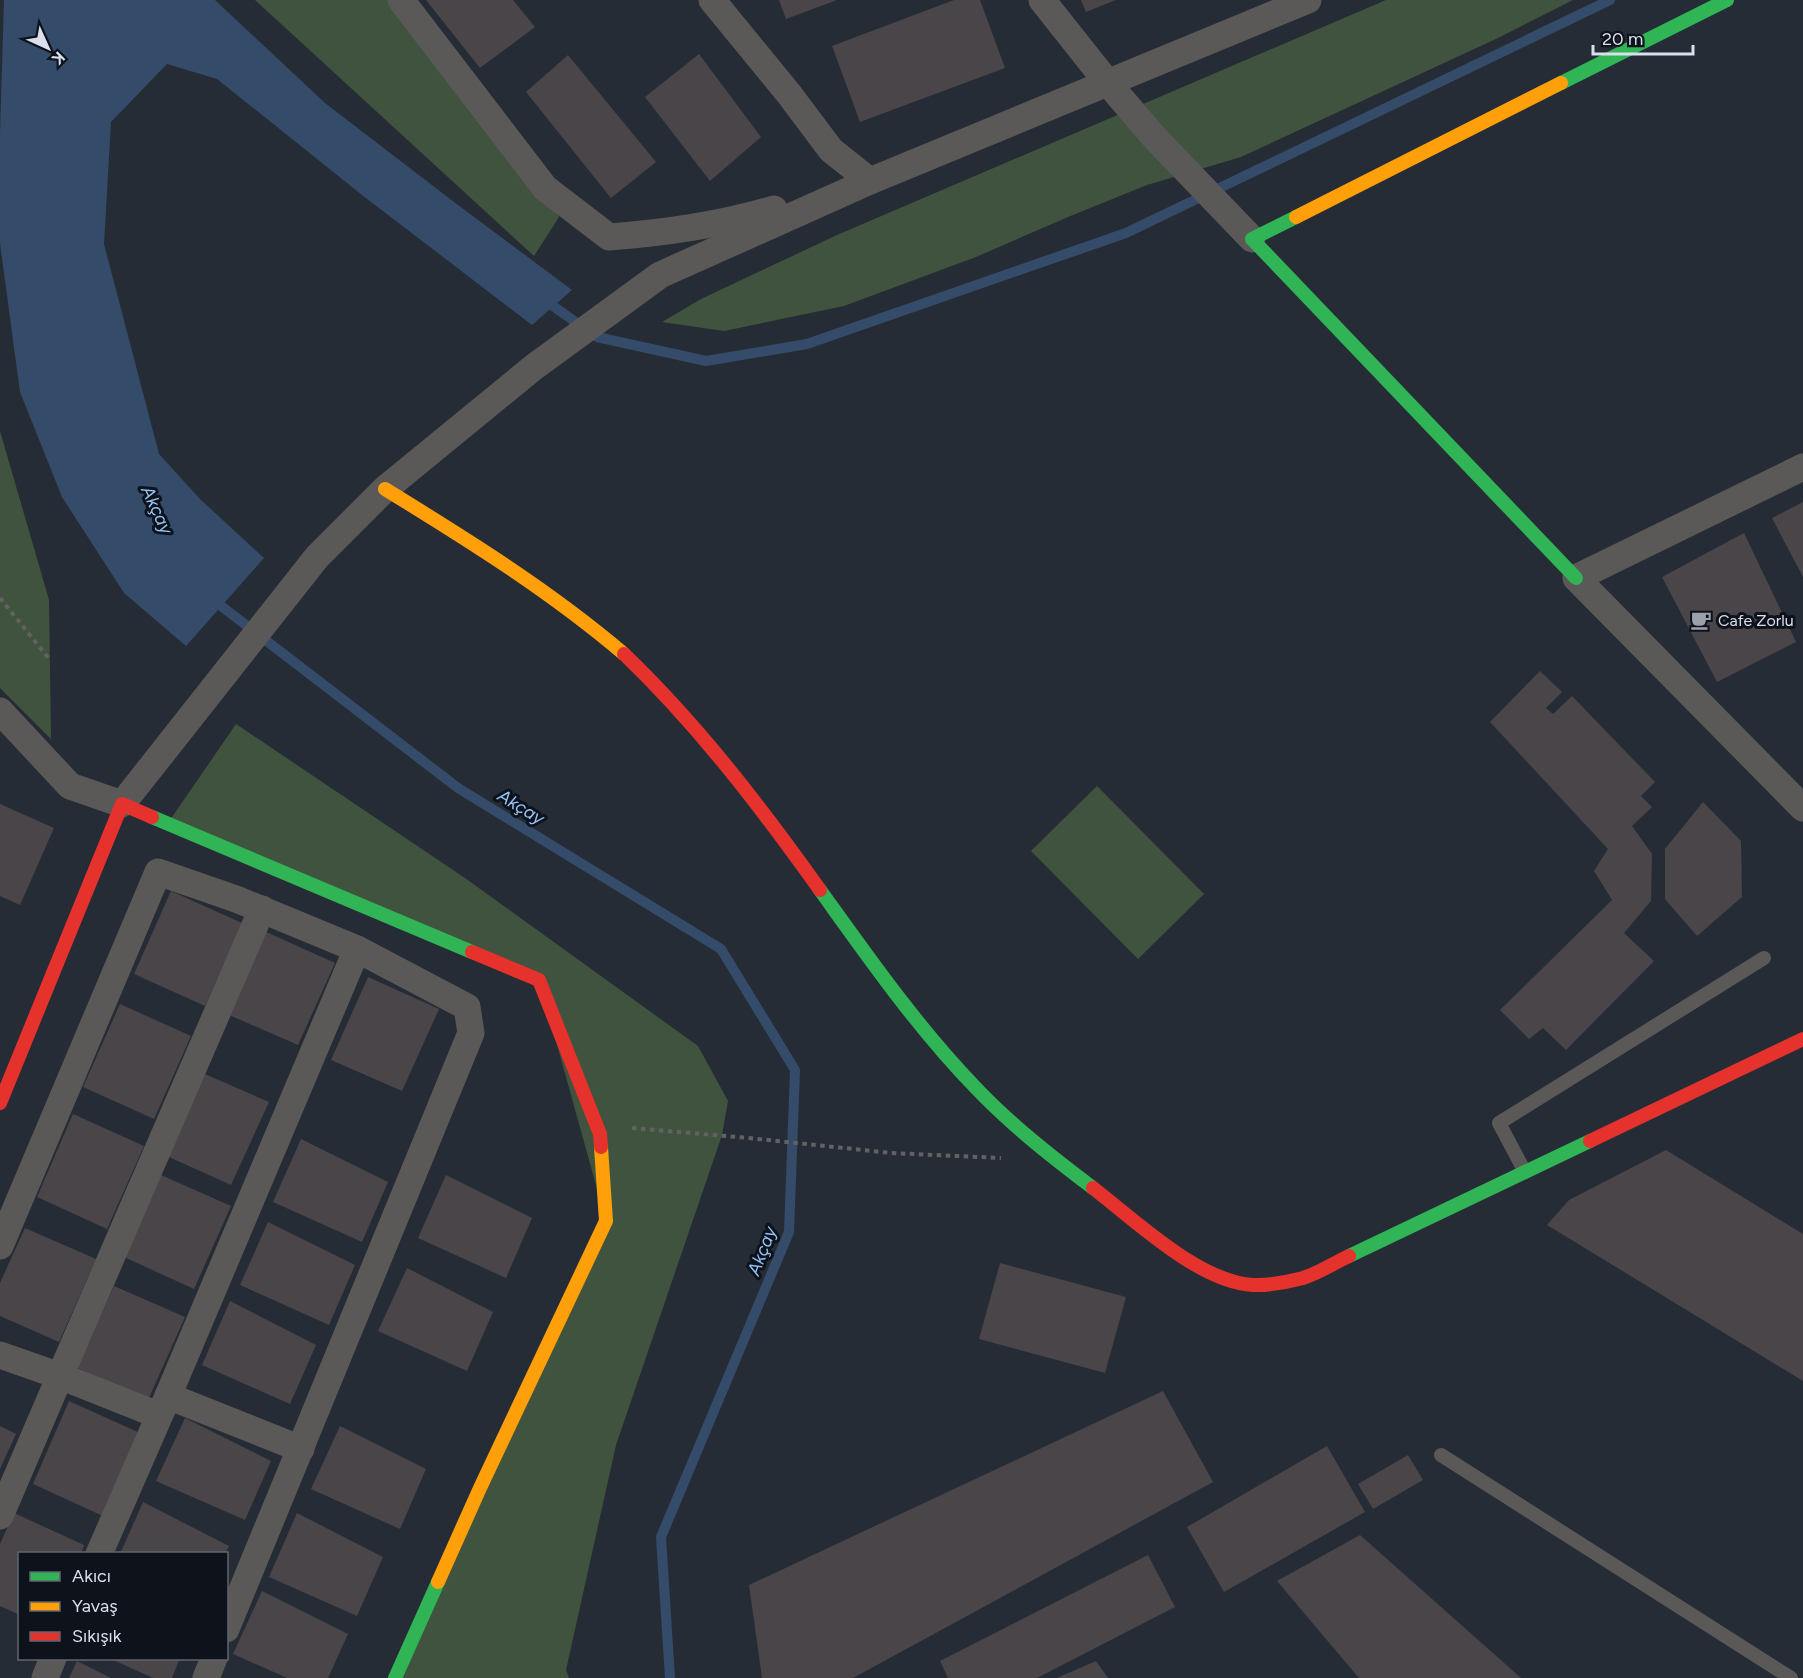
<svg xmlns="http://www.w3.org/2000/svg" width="1803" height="1678" viewBox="0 0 1803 1678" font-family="Figtree,sans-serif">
  <rect width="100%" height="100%" fill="#262c36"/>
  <g fill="#40533e">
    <path d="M 255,0 L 401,0 L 545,188 L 559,217 L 534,256 Z"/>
    <path d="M 1386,0 L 1573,0 L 1498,38 L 1241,157 L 1147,185 L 1068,217 L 976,257 L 844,306 L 724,331 L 662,322 L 701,299 L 837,235 Z"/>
    <path d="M 0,431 L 49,600 L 51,739 L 0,688 Z"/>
    <path d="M 236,724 L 465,878 L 698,1046 L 728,1101 L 722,1135 L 616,1445 L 566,1670 L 569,1678 L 396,1678 L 606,1221 L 539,980 L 168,823 Z"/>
    <path d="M 1097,786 L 1204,894 L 1138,959 L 1031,851 Z"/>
  </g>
  <path fill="#344c69" d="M 4,0 L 215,0 L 325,103 L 454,202 L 572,290 L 532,325 L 362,195 L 217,79 L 167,64 L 111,122 L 104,244 L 159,454 L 200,499 L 264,558 L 186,646 L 124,593 L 62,497 L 20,392 L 0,243 L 0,134 Z"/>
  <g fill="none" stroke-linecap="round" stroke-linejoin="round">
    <g stroke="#344c69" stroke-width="10">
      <path d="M 543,299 L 597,337 L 706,361 L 807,344 L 1126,233 L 1610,0"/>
      <path d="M 212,599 L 458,788 L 721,949 L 795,1070 L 789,1232 L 661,1537 L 670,1678"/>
    </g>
  </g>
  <g fill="#494549">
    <path d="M 426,0 L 513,0 L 535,27 L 480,68 Z"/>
    <path d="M 779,0 L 837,0 L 786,19 Z"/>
    <path d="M 954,0 L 980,0 L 1005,68 L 860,122 L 832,46 Z"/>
    <path d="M 1081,0 L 1116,0 L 1086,12 Z"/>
    <path d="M 699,54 L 761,137 L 710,181 L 645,97 Z"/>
    <path d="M 568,55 L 656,162 L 611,198 L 526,92 Z"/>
    <path d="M 1803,502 L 1803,577 L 1772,518 Z"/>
    <path d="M 1744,533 L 1796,642 L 1717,682 L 1662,577 Z"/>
    <path d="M 1540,671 L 1562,692 L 1546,708 L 1553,714 L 1572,696 L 1655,782 L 1641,796 L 1652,807 L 1632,826 L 1652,854 L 1651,901 L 1624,933 L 1654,961 L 1566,1050 L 1543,1028 L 1529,1039 L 1500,1010 L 1612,900 L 1594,871 L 1608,849 L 1490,722 Z"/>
    <path d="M 1703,802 L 1741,841 L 1742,897 L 1697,936 L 1665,899 L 1665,849 Z"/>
    <path d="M 0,804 L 54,828 L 20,905 L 0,896 Z"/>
    <path d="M 171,891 L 242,923 L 205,1006 L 134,974 Z"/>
    <path d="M 264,931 L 335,963 L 298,1045 L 227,1014 Z"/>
    <path d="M 368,977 L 439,1009 L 402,1091 L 331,1060 Z"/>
    <path d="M 120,1004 L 191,1036 L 154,1119 L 83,1087 Z"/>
    <path d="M 198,1071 L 269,1102 L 231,1185 L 160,1153 Z"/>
    <path d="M 73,1114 L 144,1146 L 107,1229 L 37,1197 Z"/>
    <path d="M 301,1139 L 388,1182 L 362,1242 L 273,1202 Z"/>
    <path d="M 1666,1150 L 1803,1234 L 1803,1381 L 1547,1225 L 1569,1200 Z"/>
    <path d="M 161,1175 L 231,1206 L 194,1289 L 124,1257 Z"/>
    <path d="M 446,1175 L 532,1218 L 506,1278 L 418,1238 Z"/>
    <path d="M 268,1222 L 355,1265 L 329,1325 L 240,1285 Z"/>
    <path d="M 25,1228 L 96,1259 L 59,1342 L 0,1316 L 0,1283 Z"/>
    <path d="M 1000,1263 L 1126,1297 L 1105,1373 L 979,1339 Z"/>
    <path d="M 407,1268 L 493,1312 L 467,1371 L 378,1331 Z"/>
    <path d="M 114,1286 L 185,1317 L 148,1400 L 77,1368 Z"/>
    <path d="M 230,1301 L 316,1345 L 290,1404 L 202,1365 Z"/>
    <path d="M 1163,1391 L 1213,1482 L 853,1678 L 762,1678 L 749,1585 Z"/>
    <path d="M 69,1401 L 140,1433 L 103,1516 L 33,1484 Z"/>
    <path d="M 185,1418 L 271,1461 L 245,1520 L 156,1481 Z"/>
    <path d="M 0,1426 L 16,1434 L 0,1469 Z"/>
    <path d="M 340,1426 L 426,1469 L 400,1529 L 311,1489 Z"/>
    <path d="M 1327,1446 L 1365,1512 L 1224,1592 L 1187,1527 Z"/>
    <path d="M 1408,1455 L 1423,1480 L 1373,1509 L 1358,1484 Z"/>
    <path d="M 143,1502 L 229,1546 L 225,1554 L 120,1554 Z"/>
    <path d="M 14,1513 L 84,1545 L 81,1554 L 20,1554 L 20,1615 L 0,1606 L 0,1544 Z"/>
    <path d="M 297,1513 L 383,1557 L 357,1616 L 269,1577 Z"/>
    <path d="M 1360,1535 L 1521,1678 L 1359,1678 L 1277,1581 Z"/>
    <path d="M 1148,1555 L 1175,1607 L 1037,1678 L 948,1678 L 940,1661 Z"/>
    <path d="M 262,1591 L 348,1634 L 328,1678 L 287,1678 L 233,1654 Z"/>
    <path d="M 109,1658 L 180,1658 L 172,1678 L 153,1678 Z"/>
    <path d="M 77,1661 L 111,1678 L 69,1678 Z"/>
    <path d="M 1096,1661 L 1108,1678 L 1057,1678 Z"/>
  </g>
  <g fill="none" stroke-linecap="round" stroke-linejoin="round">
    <g stroke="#626262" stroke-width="4" stroke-dasharray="4.5 4.5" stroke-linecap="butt">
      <path d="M 0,598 L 50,660"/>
      <path d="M 632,1128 L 749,1138 L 891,1153 L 1001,1158"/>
    </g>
    <g stroke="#5b5957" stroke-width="14">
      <path d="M 1525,1172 L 1499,1123 L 1764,958"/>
      <path d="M 1441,1455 L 1791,1678"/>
    </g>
    <g stroke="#5b5957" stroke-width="27">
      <path d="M 401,0 L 545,188 L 609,237 C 665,233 720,225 774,209"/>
      <path d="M 712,0 L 789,94 L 831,150 L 870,181 L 1308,0"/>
      <path d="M 1042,0 L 1107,82 L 1155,138 L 1252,239"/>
      <path d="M 1803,467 L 1576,578 L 1803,808"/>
      <path d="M 0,711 L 70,786 L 122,804 L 317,557 L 385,489 L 534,367 L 660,275 L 870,181"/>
      <path d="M 0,1246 L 158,872 L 236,899 L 357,949 L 467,1007 L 471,1033 L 226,1629"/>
      <path d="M 0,1355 L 60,1376 L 262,909"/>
      <path d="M 168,1396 L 357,949"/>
      <path d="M 0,1516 L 60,1376 L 158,1415"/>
      <path d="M 99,1554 L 168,1396 L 301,1449"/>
      <path d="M 45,1678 L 53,1658"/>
      <path d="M 206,1678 L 214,1658"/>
    </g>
    <g stroke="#30b455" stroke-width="14">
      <path d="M 1561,83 L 1727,0"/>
      <path d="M 1296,217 L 1252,239 L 1576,578"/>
      <path d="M 152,817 L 472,952"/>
      <path d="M 820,890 C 869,958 917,1027 975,1087 C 1011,1125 1052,1157 1093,1188"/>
      <path d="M 1349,1256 L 1590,1141"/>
      <path d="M 395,1678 L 438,1582"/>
    </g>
    <g stroke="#ff9f0a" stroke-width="14">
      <path d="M 1296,217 L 1561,83"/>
      <path d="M 385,489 C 468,540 550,591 624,654"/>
      <path d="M 438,1582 L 480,1488 L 606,1221 L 601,1147"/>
    </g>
    <g stroke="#e5322d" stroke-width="14">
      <path d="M 624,654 C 698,725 760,806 820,890"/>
      <path d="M 472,952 L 539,980 L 600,1134 L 601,1147"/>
      <path d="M 0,1103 L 122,804 L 152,817"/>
      <path d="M 1590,1141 L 1803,1039"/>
      <path d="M 1093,1188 C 1136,1221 1199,1282 1253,1285 C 1270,1286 1287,1282 1303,1278 C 1319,1273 1334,1263 1349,1256"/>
    </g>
  </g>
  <defs>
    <g id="cafe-bare" transform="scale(1.62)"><path d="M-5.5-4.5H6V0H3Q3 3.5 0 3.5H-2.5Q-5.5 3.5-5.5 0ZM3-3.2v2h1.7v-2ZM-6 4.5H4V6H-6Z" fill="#9aa0ac" stroke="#0e131b" stroke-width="2.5" paint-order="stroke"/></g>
  </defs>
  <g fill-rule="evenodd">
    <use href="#cafe-bare" x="1701" y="620"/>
  </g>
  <g text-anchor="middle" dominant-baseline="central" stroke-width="6" stroke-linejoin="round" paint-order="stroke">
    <g font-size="16" fill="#d9dfec" stroke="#0e131b" text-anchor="start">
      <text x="1718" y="620">Cafe Zorlu</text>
    </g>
    <g font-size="18" font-style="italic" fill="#95c3f9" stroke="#0e131b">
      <text transform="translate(157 510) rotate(65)">Akçay</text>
      <text transform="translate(521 807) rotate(31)">Akçay</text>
      <text transform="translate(762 1251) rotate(-69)">Akçay</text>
    </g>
  </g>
  <rect x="18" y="1552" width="210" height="108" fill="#0e131b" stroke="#5f656f" stroke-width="1.5"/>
  <rect x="30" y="1572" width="30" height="9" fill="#30b455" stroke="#5f656f" stroke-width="1.5"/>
  <text x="72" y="1582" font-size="18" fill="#d9dfec">Akıcı</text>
  <rect x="30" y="1602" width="30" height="9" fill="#ff9f0a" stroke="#5f656f" stroke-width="1.5"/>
  <text x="72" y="1612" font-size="18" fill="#d9dfec">Yavaş</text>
  <rect x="30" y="1632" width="30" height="9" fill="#e5322d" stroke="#5f656f" stroke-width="1.5"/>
  <text x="72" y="1642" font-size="18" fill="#d9dfec">Sıkışık</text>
  <g transform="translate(48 48) rotate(135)" stroke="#0e131b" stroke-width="4.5" paint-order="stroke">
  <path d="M0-4.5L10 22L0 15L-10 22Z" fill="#d9dfec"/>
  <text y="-9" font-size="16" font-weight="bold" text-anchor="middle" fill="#d9dfec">K</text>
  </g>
  <path d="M1593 45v9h100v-9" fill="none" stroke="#d9dfec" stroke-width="3"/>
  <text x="1602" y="45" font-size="18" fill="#d9dfec" stroke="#0e131b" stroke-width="4.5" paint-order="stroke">20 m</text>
</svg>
